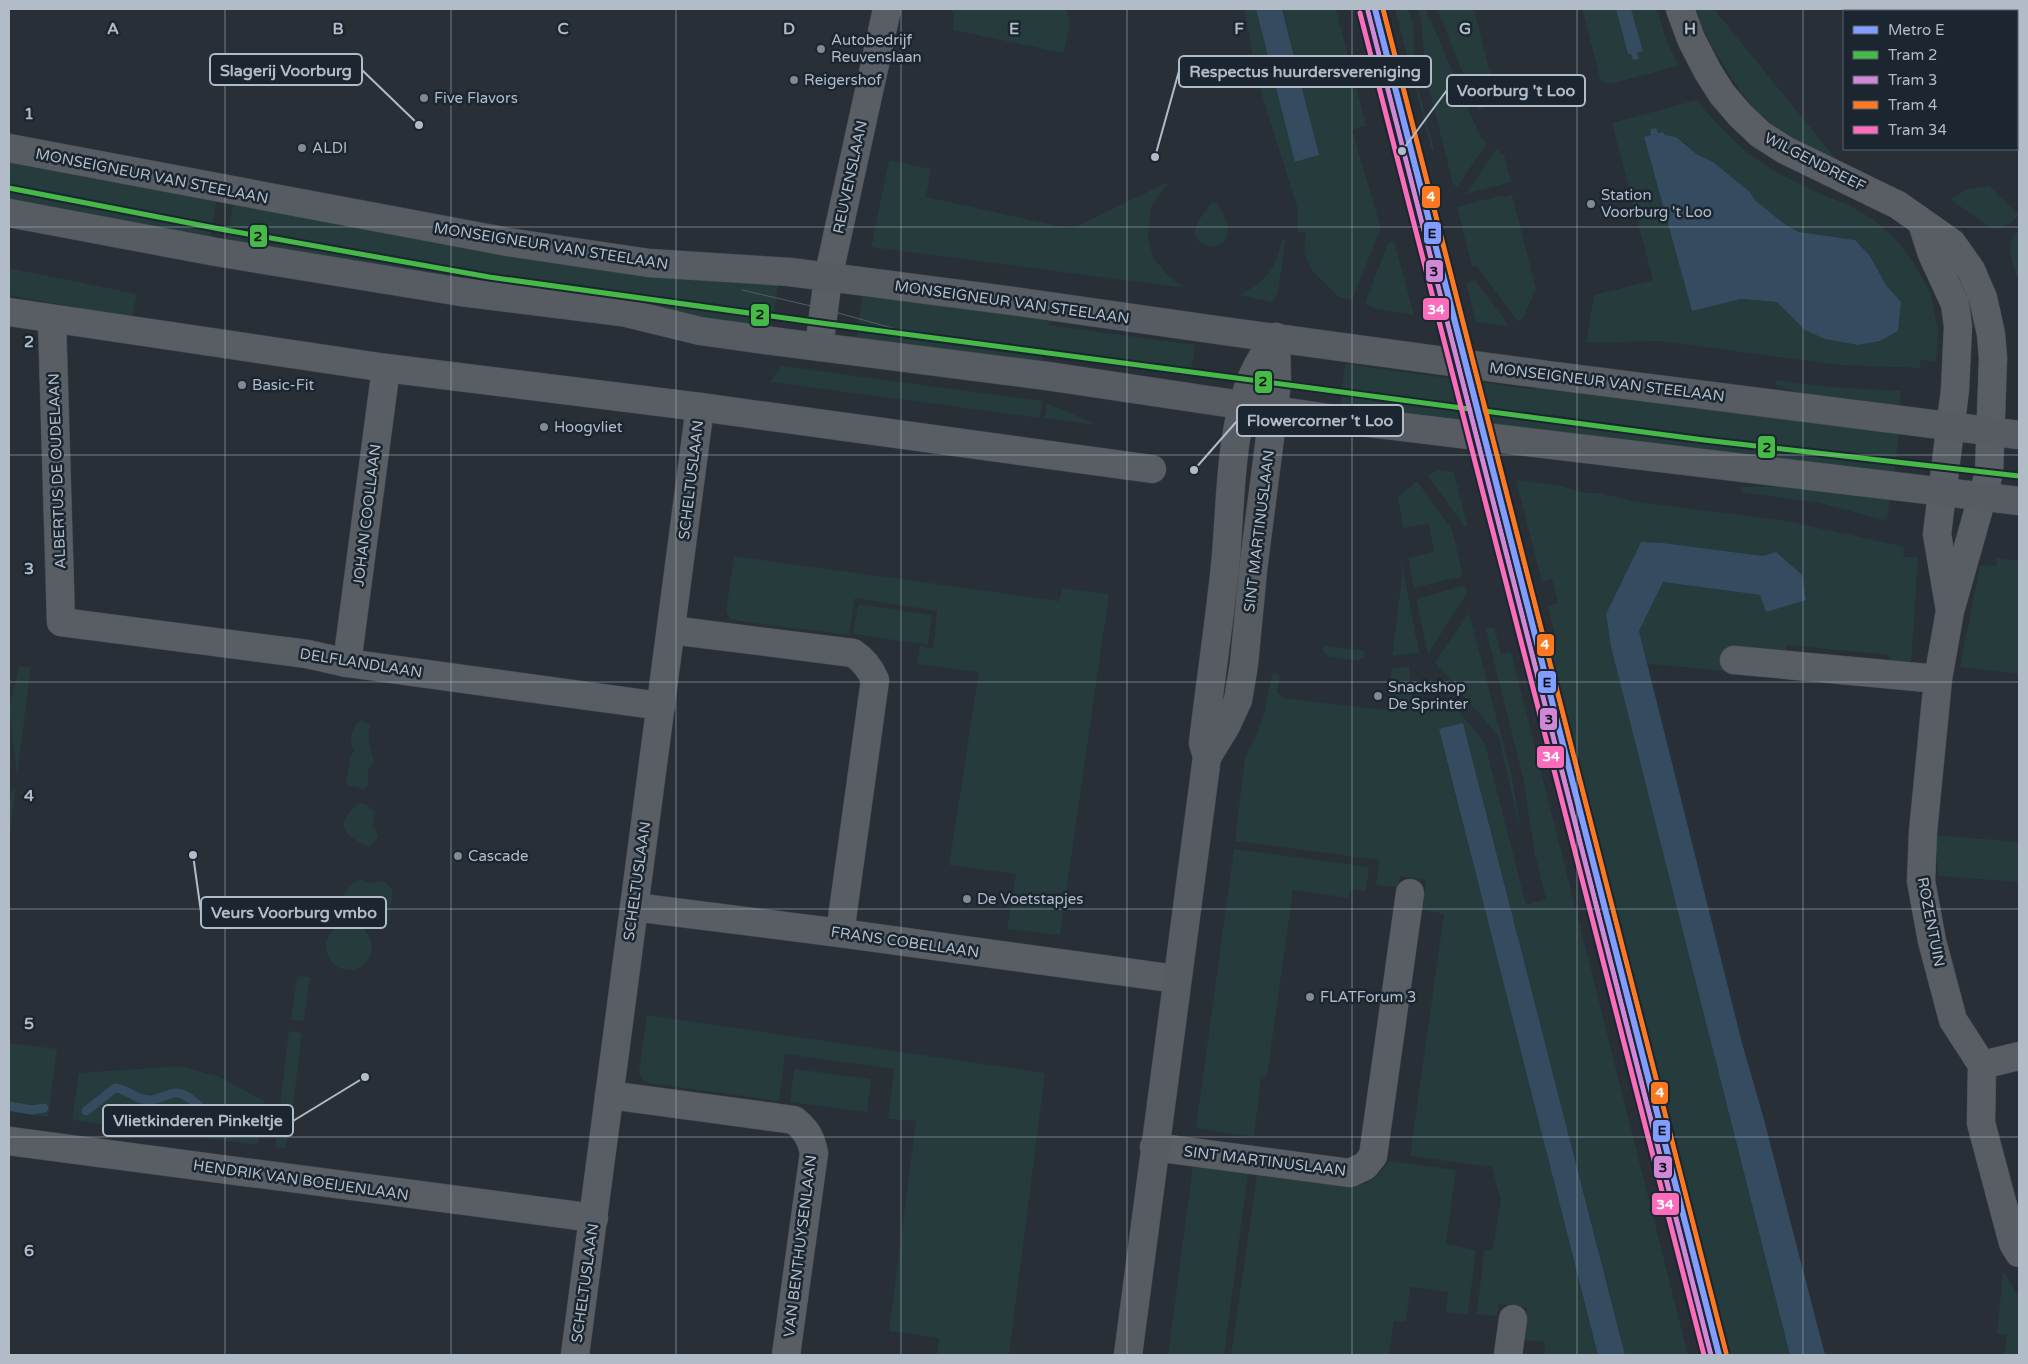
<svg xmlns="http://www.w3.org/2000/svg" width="2028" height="1364" viewBox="0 0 2028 1364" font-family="'Varela Round',sans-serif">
  <rect width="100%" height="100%" fill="#282f36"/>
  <g fill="#253b3c" fill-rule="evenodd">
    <path d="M 951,9 L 1067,9 L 1070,25 L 1063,53 L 953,30 L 954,15 Z"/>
    <path d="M 1244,9 L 1256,9 L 1296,162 L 1319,155 L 1282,9 L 1336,9 L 1366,126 L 1352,130 L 1381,228 L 1352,300 L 1339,297 L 1312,271 L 1304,252 L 1306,233 L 1298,232 L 1297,207 L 1258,82 Z"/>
    <path d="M 1395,9 L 1408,9 L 1413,25 L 1415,76 L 1434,150 L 1432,151 Z"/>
    <path d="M 1418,9 L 1426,9 L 1481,138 L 1487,143 L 1457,187 L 1453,184 L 1425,73 L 1422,25 Z"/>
    <path d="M 1437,9 L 1474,9 L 1498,104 L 1478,110 Z"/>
    <path d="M 1582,9 L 1616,9 L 1628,54 L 1643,50 L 1631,9 L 1657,9 L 1665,36 L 1678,66 L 1610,84 L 1605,83 L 1600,78 Z"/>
    <path d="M 1696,9 L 1714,9 L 1836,159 C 1809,147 1779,133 1757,111 C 1744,98 1735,83 1725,67 C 1713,49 1702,30 1696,9 Z"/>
    <path d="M 1697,100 L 1714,121 L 1746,152 L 1779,174 L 1828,197 L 1849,205 L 1871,218 L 1894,237 L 1912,260 L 1930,292 L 1938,329 L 1936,362 L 1920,360 L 1920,368 L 1839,365 L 1659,341 L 1586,343 L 1594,295 L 1653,280 L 1612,123 ZM 1655,128 L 1658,133 L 1684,142 L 1698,155 L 1713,162 L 1750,192 L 1755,200 L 1783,223 L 1799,232 L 1855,240 L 1870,255 L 1886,285 L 1901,302 L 1805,330 L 1778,302 L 1741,299 L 1692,311 L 1644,137 L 1651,135 L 1651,129 Z"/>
    <path d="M 1496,149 L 1504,155 L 1511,182 L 1466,194 Z"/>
    <path d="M 9,157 L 217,198 L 209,243 L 9,204 Z"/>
    <path d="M 889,160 L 931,169 L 926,197 L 1071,229 L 1168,182 L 1151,207 L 1148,238 L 1154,259 L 1169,276 L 1185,288 L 871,247 Z"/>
    <path d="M 1989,186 L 2019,215 C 2010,224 2005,228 1992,229 L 1950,199 L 1967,189 Z"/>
    <path d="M 1503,195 L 1504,197 L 1512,195 L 1536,288 L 1524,317 L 1518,322 L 1477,266 L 1472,267 L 1457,207 Z"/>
    <path d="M 234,201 L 779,280 L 771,333 L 226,244 Z"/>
    <path d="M 1212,202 L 1218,204 C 1222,212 1228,222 1228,231 C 1229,255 1188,249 1196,226 C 1199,218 1207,210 1212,202 Z"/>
    <path d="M 2019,229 L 2019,285 C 2014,263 2002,248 2019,229 Z"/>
    <path d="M 1282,238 L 1285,241 L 1278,293 L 1272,302 L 1239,295 C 1266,282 1276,269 1282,238 Z"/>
    <path d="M 1394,241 L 1414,315 L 1375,309 L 1365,303 L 1388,243 Z"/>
    <path d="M 9,268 L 137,294 L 132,318 L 9,295 Z"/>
    <path d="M 1475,280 L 1510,327 L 1476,322 L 1466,283 Z"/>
    <path d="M 863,292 L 1050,315 L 1049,325 L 1195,345 L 1190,377 L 1043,357 L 1042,368 L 856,342 Z"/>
    <path d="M 1345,364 L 1530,389 L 1554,384 L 1899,430 L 1894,478 L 1340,406 Z"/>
    <path d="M 781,366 L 1042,401 L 1040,418 L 770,382 Z"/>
    <path d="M 1776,380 L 1831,387 L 1901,391 L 1899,412 L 1834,404 L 1776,385 Z"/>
    <path d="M 1047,403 L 1097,425 L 1045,418 Z"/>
    <path d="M 1439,470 L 1454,472 L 1467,525 L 1465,527 L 1427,475 Z"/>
    <path d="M 1516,480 L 1561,486 L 1587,493 L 1601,493 L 1631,501 L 1787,521 L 1905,547 L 1903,557 L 1918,557 L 1911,665 L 1889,662 L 1889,655 L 1787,645 L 1785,653 L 1726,671 L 1648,664 L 1639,631 L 1662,582 L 1760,595 L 1776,552 L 1763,556 L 1663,543 L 1641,542 L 1606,614 L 1611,647 L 1790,1355 L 1730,1355 L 1547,643 L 1558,639 L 1556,639 L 1548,607 L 1558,603 L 1552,579 L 1542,582 Z"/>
    <path d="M 1417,481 L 1452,529 L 1463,576 L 1414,588 L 1408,558 L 1434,552 L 1429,523 L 1403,528 L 1398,496 Z"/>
    <path d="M 1806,486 L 1890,496 L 1887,521 L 1820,503 L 1741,492 L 1741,487 Z"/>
    <path d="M 734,556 L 1059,601 L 1062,588 L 1109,594 L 1060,935 L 1007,929 L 1016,874 L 949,865 L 979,672 L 917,664 L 920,645 L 933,649 L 937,611 L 855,598 L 849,635 L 731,620 L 726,612 Z"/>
    <path d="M 1997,558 L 2019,561 L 2019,674 L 1960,667 L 1980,565 L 1996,566 Z"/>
    <path d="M 1401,559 L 1419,653 L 1392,656 L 1402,577 Z"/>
    <path d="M 1465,585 L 1467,593 L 1428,654 L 1416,599 Z"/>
    <path d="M 858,604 L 932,615 L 928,645 L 853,634 Z"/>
    <path d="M 1469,613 L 1512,777 L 1521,835 L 1499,737 L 1435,662 Z"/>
    <path d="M 1494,627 L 1501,655 L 1511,652 L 1688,1355 L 1625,1355 L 1463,723 L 1439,730 L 1598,1355 L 1544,1355 L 1545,1342 L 1523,1340 L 1527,1308 L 1499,1304 L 1497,1316 L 1477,1314 L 1484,1251 L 1493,1248 L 1501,1200 L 1492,1167 L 1410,1156 L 1444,914 L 1422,910 L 1426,880 L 1400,876 L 1398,887 L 1376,885 L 1379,860 L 1235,841 L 1245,757 L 1256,736 L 1264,715 L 1272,674 L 1280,675 L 1277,692 L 1282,698 L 1386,710 L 1392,668 L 1409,667 L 1413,709 L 1458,705 L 1460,712 L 1485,744 L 1526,905 L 1546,899 L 1535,854 L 1523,777 L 1486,629 Z"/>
    <path d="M 1324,646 L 1365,651 L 1364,657 L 1358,661 L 1329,657 L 1323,651 Z"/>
    <path d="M 19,666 L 31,667 L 17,775 L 9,709 Z"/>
    <path d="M 360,720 L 371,725 C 365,740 372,748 374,763 L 368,769 L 368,785 L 364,789 L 346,784 L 350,759 L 354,751 C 348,738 351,730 360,720 Z"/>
    <path d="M 16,786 L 9,841 L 9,795 Z"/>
    <path d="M 358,804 L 365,804 L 375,811 L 373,824 L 378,836 L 376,841 L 368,847 C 344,834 332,826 358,804 Z"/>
    <path d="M 1936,835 L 2019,842 L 2019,882 L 1938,876 Z"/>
    <path d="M 1234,849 L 1369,867 L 1366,891 L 1350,889 L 1348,898 L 1293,890 L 1267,1076 L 1261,1077 L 1254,1137 L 1196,1128 Z"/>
    <path d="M 362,879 L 369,883 L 384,881 C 402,895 386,902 390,917 L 388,922 L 382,923 L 368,913 L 352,909 L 345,901 L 343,895 C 348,887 353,882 362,879 Z"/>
    <circle cx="349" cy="947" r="23"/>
    <path d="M 297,976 L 310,977 L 304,1021 L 291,1020 Z"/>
    <path d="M 647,1015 L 1045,1073 L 1009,1355 L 937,1355 L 939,1338 L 889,1331 L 916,1121 L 888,1119 L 894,1069 L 785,1054 L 779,1101 L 650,1083 L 642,1080 L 639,1071 Z"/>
    <path d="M 289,1031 L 302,1033 L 290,1128 L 285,1149 L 275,1147 Z"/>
    <path d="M 9,1043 L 57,1049 L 48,1117 L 9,1112 Z"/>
    <path d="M 179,1066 L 218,1076 L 264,1101 L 258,1145 L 72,1120 L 79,1073 Z"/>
    <path d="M 794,1069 L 871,1079 L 867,1112 L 790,1102 Z"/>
    <path d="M 1388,1161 L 1456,1170 L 1446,1244 L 1476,1250 L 1468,1315 L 1446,1312 L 1448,1292 L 1410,1287 L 1406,1322 L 1394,1321 L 1389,1355 L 1231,1355 L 1257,1174 L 1347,1187 C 1367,1185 1378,1179 1388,1161 Z"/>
    <path d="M 1193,1165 L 1248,1173 L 1224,1355 L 1168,1355 Z"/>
    <path d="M 2003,1271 L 2019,1297 L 2019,1355 L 2005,1355 L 2007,1335 L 1997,1334 Z"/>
  </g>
  <g fill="#344b60">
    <path d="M 1256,9 L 1282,9 L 1319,155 L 1295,162 Z"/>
    <path d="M 1616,9 L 1631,9 L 1643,51 L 1637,53 L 1639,59 L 1633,60 L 1631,54 L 1628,54 Z"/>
    <path d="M 1656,128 L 1658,133 L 1663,132 L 1665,135 L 1676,137 L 1698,155 L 1713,162 L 1750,192 L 1755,200 L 1783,223 L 1799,232 L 1855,240 L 1870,256 L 1886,285 L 1901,302 L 1898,331 L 1880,341 L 1858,345 L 1825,339 L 1805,330 L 1777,302 L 1741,299 L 1692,311 L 1644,137 L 1651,135 L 1650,129 Z"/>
    <path d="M 1641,542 L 1663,543 L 1763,556 L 1776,552 L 1802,575 L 1806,600 L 1766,612 L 1760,595 L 1663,582 L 1639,631 L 1742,1043 L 1763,1116 L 1825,1355 L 1790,1355 L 1611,647 L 1606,614 Z"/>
    <path d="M 1463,723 L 1625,1355 L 1598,1355 L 1439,729 Z"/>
  </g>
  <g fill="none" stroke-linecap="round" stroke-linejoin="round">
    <g stroke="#344b60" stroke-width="9">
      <path d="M 9,1106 L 32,1110 L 44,1108"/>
      <path d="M 86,1111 L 115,1088 C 128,1089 137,1101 151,1100 C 163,1099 172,1089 184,1095 C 197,1100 205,1115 215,1124 C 221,1128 231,1130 237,1132"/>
    </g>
    <g stroke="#464b51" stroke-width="29">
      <g id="street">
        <path d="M 1680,9 L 1691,39 L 1708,72 L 1722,94 L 1740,115 L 1760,134 L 1785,150 L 1898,205 L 1952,243 L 1971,270 L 1983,298 L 1991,334 L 1993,358 L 1989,473 L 1950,611 L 1938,679 L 1923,832 L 1921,881 L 1932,941 L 1953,1020 L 1982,1065 L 1981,1123 L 2013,1243 L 2019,1253"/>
        <path d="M 1922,223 L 1932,254 L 1955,304 L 1958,326 L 1955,390 L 1937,534 L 1949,605"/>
        <path d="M 9,312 L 386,368 L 700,407 L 1152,469"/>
        <path d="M 52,320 L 61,622 L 307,654 L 347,663 L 661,706"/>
        <path d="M 819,347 L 828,278 L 887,9"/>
        <path d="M 671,630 L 853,653 C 864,660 870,668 875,680 L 840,933"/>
        <path d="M 1734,660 L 1938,679"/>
        <path d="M 347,663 L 386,368"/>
        <path d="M 634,907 L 840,933 L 1177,979"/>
        <path d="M 1982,1065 L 2019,1056"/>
        <path d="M 609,1095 L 794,1120 C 806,1129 811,1138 814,1153 L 786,1355"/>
        <path d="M 9,1141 L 594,1218"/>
        <path d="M 1154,1147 L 1350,1173 L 1365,1166 L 1373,1156 L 1410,893"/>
        <path d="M 575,1355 L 700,407"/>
        <path d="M 1508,1355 L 1513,1319"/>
      </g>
    </g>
    <g stroke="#464b51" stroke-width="29">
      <g id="secondary">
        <path d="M 9,148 L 508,242 L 649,263 L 790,272 L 1013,301 L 1224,331 L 1548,375 L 2019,435"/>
        <path d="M 9,213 L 216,252 L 461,292 L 622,312 L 700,331 L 780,342 L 1047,376 L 1328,418 L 2019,501"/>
        <path d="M 1207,757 L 1226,726 L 1238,700 L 1244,664 L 1253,570 L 1277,383 L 1276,337"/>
        <path d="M 1128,1355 L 1207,757 L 1203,743 C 1210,684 1219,625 1225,566 C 1231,508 1229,434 1251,380 C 1257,364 1266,351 1276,337"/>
      </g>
    </g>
    <use href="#street" stroke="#585e64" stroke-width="28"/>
    <use href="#secondary" stroke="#575c62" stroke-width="28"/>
    <path stroke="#575c62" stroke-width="1" d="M 742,290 L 824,309 L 921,336"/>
    <g stroke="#1b2631" stroke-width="9">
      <path id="tram-1" d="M 9,188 L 220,229 L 489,277 L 821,323 L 1704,440 L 2019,476"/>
    </g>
    <g stroke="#1b2631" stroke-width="9">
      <path id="tram-2" d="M 1368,11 L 1711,1355"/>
    </g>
    <g stroke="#1b2631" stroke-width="9">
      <path id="tram-3" d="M 1383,9 L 1726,1353"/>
    </g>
    <g stroke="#1b2631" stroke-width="9">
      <path id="tram-4" d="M 1360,13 L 1704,1355"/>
    </g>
    <use href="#tram-1" stroke="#46ba46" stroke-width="5"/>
    <use href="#tram-2" stroke="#d087d8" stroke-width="5"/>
    <use href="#tram-3" stroke="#fc7821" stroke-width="5"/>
    <use href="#tram-4" stroke="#fb6dba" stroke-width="5"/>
    <g stroke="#1b2631" stroke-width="10">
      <path id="metro-1" d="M 1375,9 L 1719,1355"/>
    </g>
    <use href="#metro-1" stroke="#809dff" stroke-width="6"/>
  </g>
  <path fill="none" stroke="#b1bcc8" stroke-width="1" stroke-opacity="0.55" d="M 225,9 L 225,1355M 451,9 L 451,1355M 676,9 L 676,1355M 901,9 L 901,1355M 1127,9 L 1127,1355M 1352,9 L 1352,1355M 1577,9 L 1577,1355M 1803,9 L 1803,1355M 9,227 L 2019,227M 9,455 L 2019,455M 9,682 L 2019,682M 9,909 L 2019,909M 9,1137 L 2019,1137"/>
  <g fill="#818b95" stroke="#1b2631" stroke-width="2">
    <circle cx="821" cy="49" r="5"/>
    <circle cx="794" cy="80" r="5"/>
    <circle cx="424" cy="98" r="5"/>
    <circle cx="302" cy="148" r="5"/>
    <circle cx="1591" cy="204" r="5"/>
    <circle cx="242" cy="385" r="5"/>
    <circle cx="544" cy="427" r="5"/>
    <circle cx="1378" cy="696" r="5"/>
    <circle cx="458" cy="856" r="5"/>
    <circle cx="967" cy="899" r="5"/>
    <circle cx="1310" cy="997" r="5"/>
  </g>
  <g text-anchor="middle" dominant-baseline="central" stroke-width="5" stroke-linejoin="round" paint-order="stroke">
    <g font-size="15" fill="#b1bcc8" stroke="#1b2631" text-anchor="start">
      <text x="831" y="40">Autobedrijf<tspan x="831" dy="17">Reuvenslaan</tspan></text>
      <text x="804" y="80">Reigershof</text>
      <text x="434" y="98">Five Flavors</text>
      <text x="312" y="148">ALDI</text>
      <text x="1601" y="195">Station<tspan x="1601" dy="17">Voorburg 't Loo</tspan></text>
      <text x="252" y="385">Basic-Fit</text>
      <text x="554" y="427">Hoogvliet</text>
      <text x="1388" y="687">Snackshop<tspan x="1388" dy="17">De Sprinter</tspan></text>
      <text x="468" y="856">Cascade</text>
      <text x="977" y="899">De Voetstapjes</text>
      <text x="1320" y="997">FLATForum 3</text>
    </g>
    <g font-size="15" fill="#b1bcc8" stroke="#1b2631">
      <text transform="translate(1815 162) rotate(27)">WILGENDREEF</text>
      <text transform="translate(152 176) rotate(11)">MONSEIGNEUR VAN STEELAAN</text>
      <text transform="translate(850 177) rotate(-78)">REUVENSLAAN</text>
      <text transform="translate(551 246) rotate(9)">MONSEIGNEUR VAN STEELAAN</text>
      <text transform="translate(1012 302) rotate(8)">MONSEIGNEUR VAN STEELAAN</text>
      <text transform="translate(1607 382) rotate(7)">MONSEIGNEUR VAN STEELAAN</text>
      <text transform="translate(57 471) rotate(-92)">ALBERTUS DE OUDELAAN</text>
      <text transform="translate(691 480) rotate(-83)">SCHELTUSLAAN</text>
      <text transform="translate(367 515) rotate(-83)">JOHAN COOLLAAN</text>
      <text transform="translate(1259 531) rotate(-83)">SINT MARTINUSLAAN</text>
      <text transform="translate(361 663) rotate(9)">DELFLANDLAAN</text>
      <text transform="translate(637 881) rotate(-82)">SCHELTUSLAAN</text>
      <text transform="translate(1931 922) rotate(79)">ROZENTUIN</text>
      <text transform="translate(905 942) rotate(8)">FRANS COBELLAAN</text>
      <text transform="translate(1265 1161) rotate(7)">SINT MARTINUSLAAN</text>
      <text transform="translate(301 1180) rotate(8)">HENDRIK VAN BOEIJENLAAN</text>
      <text transform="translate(800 1246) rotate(-83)">VAN BENTHUYSENLAAN</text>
      <text transform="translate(585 1283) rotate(-82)">SCHELTUSLAAN</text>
    </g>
  </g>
  <g font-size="16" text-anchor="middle" font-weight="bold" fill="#b1bcc8" stroke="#1b2631" stroke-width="5" stroke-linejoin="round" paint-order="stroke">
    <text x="113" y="34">A</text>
    <text x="338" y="34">B</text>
    <text x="563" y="34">C</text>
    <text x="789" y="34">D</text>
    <text x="1014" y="34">E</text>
    <text x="1239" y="34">F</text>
    <text x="1465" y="34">G</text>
    <text x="1690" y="34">H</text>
    <text x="29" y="119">1</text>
    <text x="29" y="347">2</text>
    <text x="29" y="574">3</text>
    <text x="29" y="801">4</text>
    <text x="29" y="1029">5</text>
    <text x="29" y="1256">6</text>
  </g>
  <path fill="none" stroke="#b1bcc8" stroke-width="2" d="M419 125L362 70M1155 157L1179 71M1402 151L1447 90M1194 470L1237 421M193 855L201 912M365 1077L293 1121"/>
  <g fill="#b1bcc8" stroke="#1b2631" stroke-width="2">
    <circle cx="419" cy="125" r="5"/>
    <circle cx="1155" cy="157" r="5"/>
    <circle cx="1402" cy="151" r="5"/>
    <circle cx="1194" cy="470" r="5"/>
    <circle cx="193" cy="855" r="5"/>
    <circle cx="365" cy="1077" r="5"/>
  </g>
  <g fill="#1b2631" stroke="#b1bcc8" stroke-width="2">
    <rect x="210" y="54" width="152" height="31" rx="5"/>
    <rect x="1179" y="56" width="252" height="31" rx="5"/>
    <rect x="1447" y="75" width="138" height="31" rx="5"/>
    <rect x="1237" y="405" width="166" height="31" rx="5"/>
    <rect x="201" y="897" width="185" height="31" rx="5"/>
    <rect x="103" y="1105" width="190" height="31" rx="5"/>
  </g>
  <g font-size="16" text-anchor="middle" font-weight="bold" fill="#b1bcc8">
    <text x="286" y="76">Slagerij Voorburg</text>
    <text x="1305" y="77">Respectus huurdersvereniging</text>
    <text x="1516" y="96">Voorburg 't Loo</text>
    <text x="1320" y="426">Flowercorner 't Loo</text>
    <text x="294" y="918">Veurs Voorburg vmbo</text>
    <text x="198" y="1126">Vlietkinderen Pinkeltje</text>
  </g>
  <g stroke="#1b2631" stroke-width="2">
    <rect x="1421" y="185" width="20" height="24" rx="5" fill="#fc7821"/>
    <rect x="1423" y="221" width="19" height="24" rx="5" fill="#809dff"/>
    <rect x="249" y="224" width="19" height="24" rx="5" fill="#46ba46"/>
    <rect x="1425" y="259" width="19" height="24" rx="5" fill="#d087d8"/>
    <rect x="1422" y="297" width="28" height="24" rx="5" fill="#fb6dba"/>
    <rect x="750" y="303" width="20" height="24" rx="5" fill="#46ba46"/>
    <rect x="1254" y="370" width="19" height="24" rx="5" fill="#46ba46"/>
    <rect x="1757" y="435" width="19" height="24" rx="5" fill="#46ba46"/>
    <rect x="1536" y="633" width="19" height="24" rx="5" fill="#fc7821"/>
    <rect x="1537" y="670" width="20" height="24" rx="5" fill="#809dff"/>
    <rect x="1539" y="707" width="19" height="24" rx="5" fill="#d087d8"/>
    <rect x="1536" y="745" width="29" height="24" rx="5" fill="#fb6dba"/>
    <rect x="1650" y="1081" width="19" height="24" rx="5" fill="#fc7821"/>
    <rect x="1652" y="1119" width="19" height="24" rx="5" fill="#809dff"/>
    <rect x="1653" y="1155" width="20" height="24" rx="5" fill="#d087d8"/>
    <rect x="1651" y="1192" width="29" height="24" rx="5" fill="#fb6dba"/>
  </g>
  <g font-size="14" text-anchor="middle" font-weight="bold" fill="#fff">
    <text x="1431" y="201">4</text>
    <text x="1436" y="314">34</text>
    <text x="1545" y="649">4</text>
    <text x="1551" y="761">34</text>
    <text x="1660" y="1097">4</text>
    <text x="1665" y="1209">34</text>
  </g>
  <g font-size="14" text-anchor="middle" font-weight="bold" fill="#111">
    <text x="1432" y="238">E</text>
    <text x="258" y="241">2</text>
    <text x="1434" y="276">3</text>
    <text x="760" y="319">2</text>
    <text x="1263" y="386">2</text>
    <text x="1767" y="452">2</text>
    <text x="1547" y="687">E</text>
    <text x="1549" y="724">3</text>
    <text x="1662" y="1135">E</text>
    <text x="1663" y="1172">3</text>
  </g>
  <rect width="2028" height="1364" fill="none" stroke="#b1bcc8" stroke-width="20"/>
  <rect x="1843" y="10" width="175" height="140" fill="#1b2631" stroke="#57626d"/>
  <rect x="1853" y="26" width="25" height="8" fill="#809dff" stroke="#57626d"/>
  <text x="1888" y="35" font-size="15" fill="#b1bcc8">Metro E</text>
  <rect x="1853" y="51" width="25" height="8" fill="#46ba46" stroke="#57626d"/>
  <text x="1888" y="60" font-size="15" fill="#b1bcc8">Tram 2</text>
  <rect x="1853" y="76" width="25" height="8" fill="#d087d8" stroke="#57626d"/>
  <text x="1888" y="85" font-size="15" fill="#b1bcc8">Tram 3</text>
  <rect x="1853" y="101" width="25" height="8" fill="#fc7821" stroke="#57626d"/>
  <text x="1888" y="110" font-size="15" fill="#b1bcc8">Tram 4</text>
  <rect x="1853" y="126" width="25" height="8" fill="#fb6dba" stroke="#57626d"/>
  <text x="1888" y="135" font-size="15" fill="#b1bcc8">Tram 34</text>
</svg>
